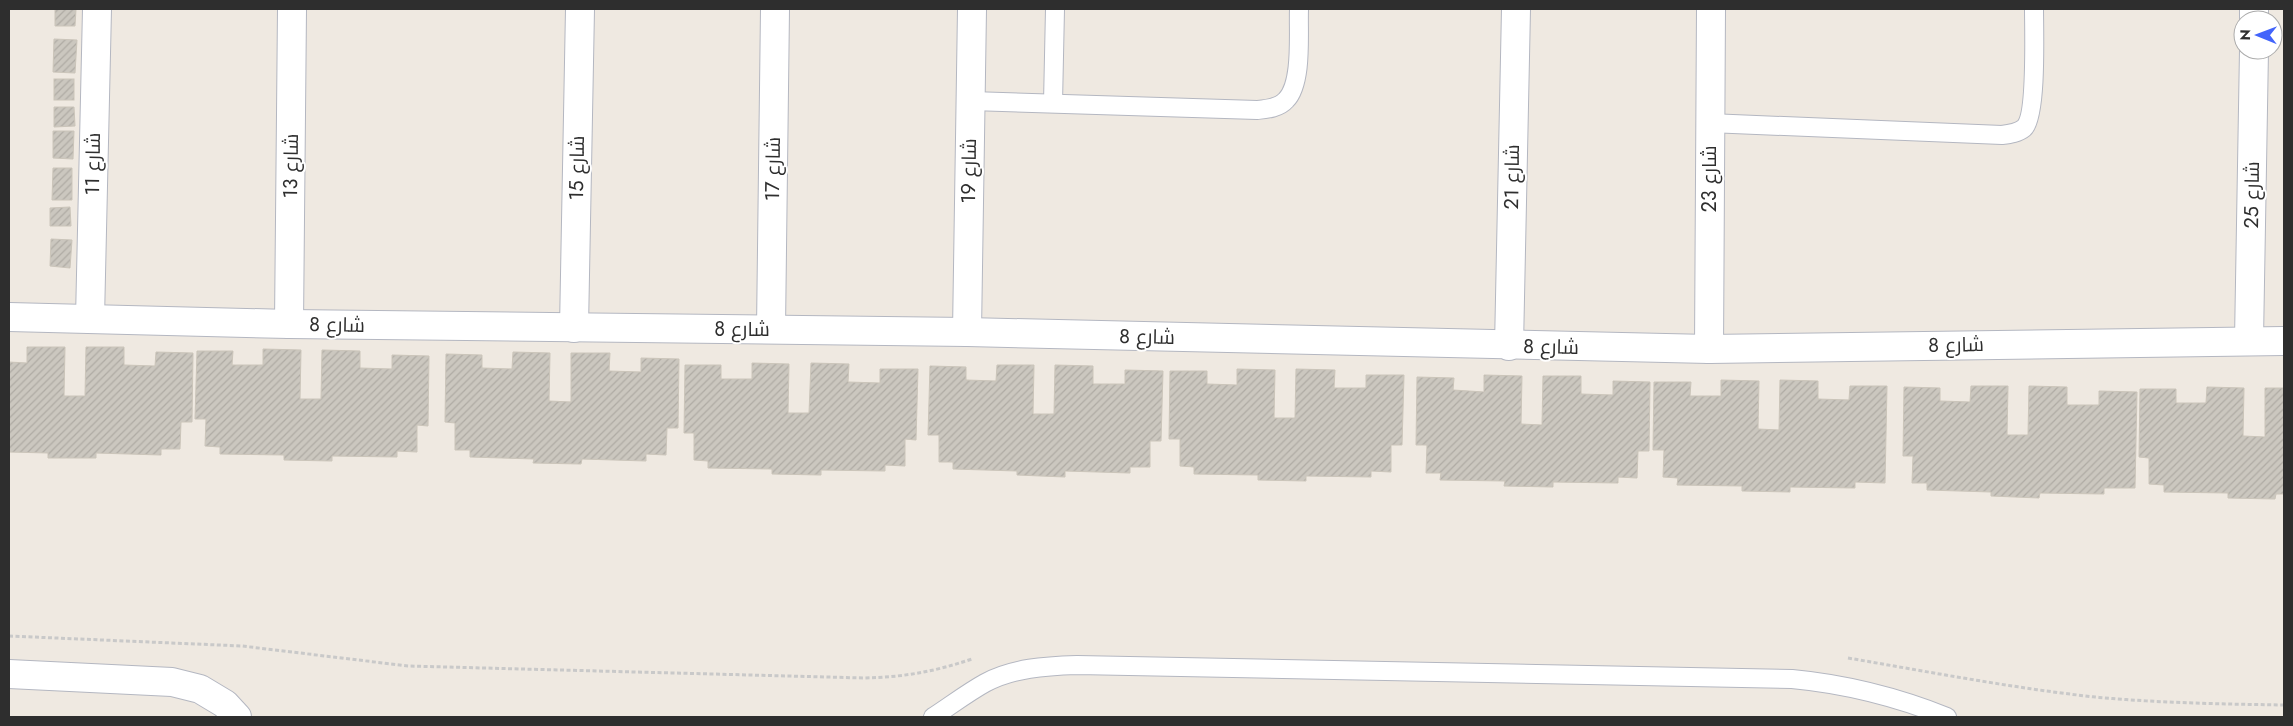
<svg xmlns="http://www.w3.org/2000/svg" width="2293" height="726" viewBox="0 0 2293 726" font-family="Jost,Cairo,sans-serif">
  <defs>
    <pattern id="building-hatch" width="6" height="6" patternUnits="userSpaceOnUse" patternTransform="scale(1.25)"><rect width="6" height="6" fill="#cbc7bf"/><path d="M-1 1l2-2M0 6l6-6M5 7l2-2" fill="none" stroke="#afaba4"/></pattern>
  </defs>
  <rect width="100%" height="100%" fill="#efe9e1"/>
  <g fill="url(#building-hatch)" stroke="#cbc5ba">
    <path d="M 55,9 L 76,9 L 75,26 L 55,26 Z"/>
    <path d="M 54,39 L 77,40 L 75,73 L 53,72 Z"/>
    <rect x="54" y="79" width="20" height="21"/>
    <path d="M 54,107 L 74,107 L 75,126 L 54,127 Z"/>
    <path d="M 53,131 L 74,131 L 73,159 L 53,158 Z"/>
    <path d="M 53,168 L 72,168 L 72,200 L 52,200 Z"/>
    <path d="M 70,207 L 71,226 L 50,226 L 50,208 Z"/>
    <path d="M 51,239 L 72,240 L 70,268 L 50,266 Z"/>
    <path d="M 27,347 L 65,347 L 64,396 L 85,396 L 86,347 L 124,347 L 124,365 L 155,366 L 156,352 L 193,353 L 192,422 L 181,422 L 180,449 L 161,449 L 161,455 L 96,453 L 96,458 L 48,458 L 48,453 L 9,452 L 9,362 L 27,363 Z"/>
    <path d="M 263,349 L 301,350 L 300,399 L 321,399 L 322,350 L 360,351 L 360,368 L 392,369 L 392,355 L 429,356 L 428,426 L 417,425 L 417,452 L 397,451 L 397,457 L 332,456 L 332,461 L 284,460 L 284,455 L 220,454 L 220,447 L 205,446 L 206,419 L 195,419 L 197,351 L 233,351 L 232,365 L 263,365 Z"/>
    <path d="M 513,352 L 550,353 L 549,401 L 571,402 L 571,353 L 610,353 L 609,371 L 641,372 L 641,358 L 679,359 L 678,428 L 667,428 L 666,455 L 646,454 L 646,461 L 582,459 L 581,464 L 533,463 L 534,459 L 470,457 L 470,450 L 455,450 L 455,423 L 445,422 L 446,354 L 482,355 L 482,368 L 512,369 Z"/>
    <path d="M 752,363 L 789,364 L 788,413 L 809,413 L 811,363 L 849,364 L 848,382 L 880,383 L 880,369 L 918,369 L 916,440 L 905,439 L 905,466 L 885,465 L 885,471 L 821,470 L 821,475 L 772,474 L 772,469 L 708,468 L 708,461 L 694,460 L 694,433 L 684,433 L 685,365 L 721,365 L 721,379 L 752,379 Z"/>
    <path d="M 997,365 L 1034,365 L 1033,414 L 1054,414 L 1055,365 L 1093,366 L 1093,384 L 1125,384 L 1125,370 L 1163,371 L 1161,441 L 1150,441 L 1150,467 L 1130,467 L 1130,473 L 1065,471 L 1065,477 L 1017,475 L 1017,471 L 953,469 L 953,462 L 939,462 L 939,435 L 928,435 L 930,366 L 966,367 L 966,380 L 996,381 Z"/>
    <path d="M 1237,369 L 1275,370 L 1274,418 L 1295,418 L 1296,369 L 1335,370 L 1334,388 L 1366,388 L 1366,375 L 1404,375 L 1402,445 L 1391,445 L 1391,472 L 1371,471 L 1371,477 L 1306,476 L 1306,481 L 1258,480 L 1258,475 L 1194,474 L 1194,467 L 1180,466 L 1180,439 L 1169,439 L 1170,371 L 1207,371 L 1207,384 L 1237,385 Z"/>
    <path d="M 1484,375 L 1522,376 L 1521,424 L 1542,425 L 1543,376 L 1581,376 L 1581,394 L 1613,395 L 1613,381 L 1650,382 L 1649,451 L 1638,451 L 1637,478 L 1618,477 L 1618,483 L 1553,482 L 1553,487 L 1504,486 L 1505,481 L 1440,480 L 1441,473 L 1426,473 L 1427,445 L 1416,445 L 1417,377 L 1454,378 L 1453,390 L 1484,392 Z"/>
    <path d="M 1721,380 L 1759,381 L 1758,429 L 1779,430 L 1780,380 L 1818,381 L 1818,399 L 1849,400 L 1850,386 L 1887,386 L 1885,483 L 1855,482 L 1855,488 L 1790,487 L 1790,492 L 1742,491 L 1742,486 L 1677,485 L 1678,478 L 1663,477 L 1664,450 L 1653,450 L 1654,382 L 1691,382 L 1690,396 L 1721,396 Z"/>
    <path d="M 1971,386 L 2008,386 L 2007,435 L 2028,435 L 2029,386 L 2067,387 L 2067,405 L 2099,405 L 2099,391 L 2137,392 L 2135,488 L 2104,488 L 2104,494 L 2040,493 L 2039,498 L 1991,496 L 1991,492 L 1927,490 L 1927,483 L 1912,483 L 1913,456 L 1903,456 L 1904,387 L 1940,388 L 1940,401 L 1970,402 Z"/>
    <path d="M 2207,387 L 2244,388 L 2243,436 L 2265,437 L 2265,388 L 2284,388 L 2284,494 L 2276,494 L 2275,499 L 2228,498 L 2228,493 L 2164,492 L 2164,485 L 2149,484 L 2149,458 L 2139,457 L 2140,389 L 2176,389 L 2176,403 L 2206,403 Z"/>
  </g>
  <g fill="none" stroke-linecap="round" stroke-linejoin="round">
    <g stroke="#b4b7c1" stroke-width="20">
      <g id="lane">
        <path d="M 971,101 L 1257,110 C 1267,109 1279,108 1286,100 C 1303,83 1298,32 1299,9"/>
        <path d="M 1053,103 L 1055,9"/>
        <path d="M 1709,123 L 2002,135 C 2010,134 2018,133 2024,128 C 2037,116 2034,30 2034,9"/>
        <path d="M 933,717 C 950,706 967,693 985,683 C 1012,668 1046,666 1077,665 L 1792,679 C 1845,684 1897,697 1947,717"/>
      </g>
    </g>
    <g stroke="#b4b7c1" stroke-width="30">
      <g id="street">
        <path d="M 2254,20 L 2254,9"/>
        <path d="M 9,317 L 289,324 L 967,332 L 1709,349 L 2284,341"/>
        <path d="M 90,319 L 97,9"/>
        <path d="M 289,324 L 292,9"/>
        <path d="M 574,328 L 580,9"/>
        <path d="M 771,329 L 775,9"/>
        <path d="M 967,332 L 972,9"/>
        <path d="M 2249,340 L 2254,50"/>
        <path d="M 1509,346 L 1516,9"/>
        <path d="M 1709,349 L 1711,9"/>
      </g>
    </g>
    <g stroke="#b4b7c1" stroke-width="30">
      <path id="secondary" d="M 9,674 L 172,682 L 200,689 L 225,704 L 237,717"/>
    </g>
    <g stroke="#c9c9c9" stroke-width="3" stroke-dasharray="4 2.5" stroke-linecap="butt">
      <path d="M 9,636 L 242,646 L 408,666 L 864,678 C 904,677 933,672 972,659"/>
      <path d="M 1848,658 C 1930,672 2012,688 2095,697 C 2158,703 2221,704 2284,705"/>
    </g>
    <use href="#lane" stroke="#fff" stroke-width="18"/>
    <use href="#street" stroke="#fff" stroke-width="28"/>
    <use href="#secondary" stroke="#fff" stroke-width="28"/>
  </g>
  <g text-anchor="middle" dominant-baseline="central" stroke-width="4" stroke-linejoin="round" paint-order="stroke">
    <g font-size="20" fill="#2e2e2e" stroke="#fff">
      <text transform="translate(93 164) rotate(-89)">شارع 11</text>
      <text transform="translate(291 166) rotate(-89)">شارع 13</text>
      <text transform="translate(577 168) rotate(-89)">شارع 15</text>
      <text transform="translate(773 169) rotate(-89)">شارع 17</text>
      <text transform="translate(969 171) rotate(-89)">شارع 19</text>
      <text transform="translate(1512 177) rotate(-89)">شارع 21</text>
      <text transform="translate(1709 179) rotate(-90)">شارع 23</text>
      <text transform="translate(2252 195) rotate(-89)">شارع 25</text>
      <text transform="translate(337 325) rotate(1)">شارع 8</text>
      <text x="742" y="329">شارع 8</text>
      <text transform="translate(1147 337) rotate(1)">شارع 8</text>
      <text transform="translate(1956 345) rotate(-1)">شارع 8</text>
      <text transform="translate(1551 347) rotate(1)">شارع 8</text>
    </g>
  </g>
  <rect width="2293" height="726" fill="none" stroke="#2e2e2e" stroke-width="20"/>
  <g transform="translate(2258 35) rotate(271)"><circle r="24" fill="#ffffff" stroke="#ababab"/>
  <path d="M0-4L9 19L0 12L-9 19Z" fill="#4264fb"/>
  <text y="-8" font-size="14" font-weight="bold" text-anchor="middle" fill="#2e2e2e">N</text>
  </g>
</svg>
